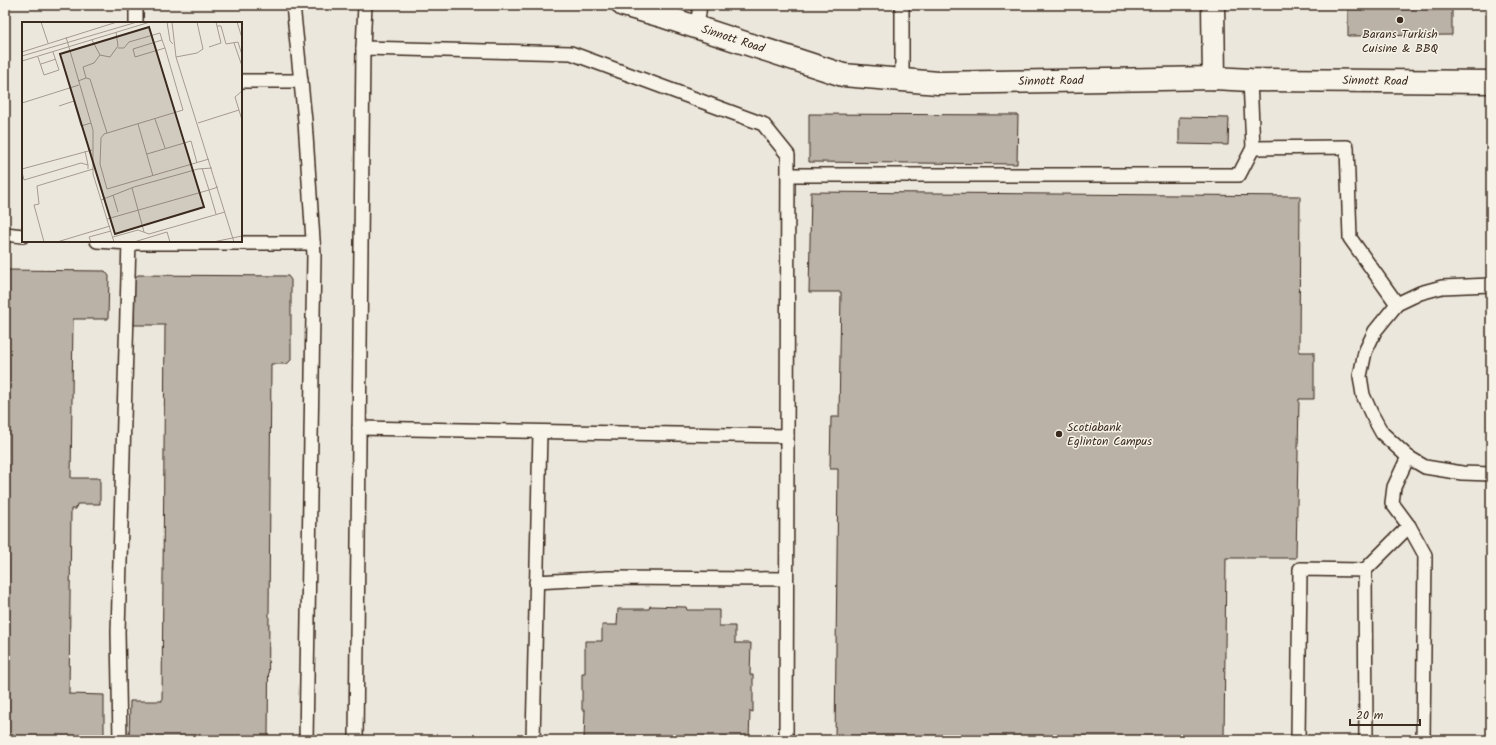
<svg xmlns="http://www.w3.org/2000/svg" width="1496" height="745" viewBox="0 0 1496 745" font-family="Kalam,sans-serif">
  <rect width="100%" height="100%" fill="#ece7dc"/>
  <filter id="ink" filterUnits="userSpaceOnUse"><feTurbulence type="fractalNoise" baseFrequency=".025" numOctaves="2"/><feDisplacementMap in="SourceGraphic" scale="8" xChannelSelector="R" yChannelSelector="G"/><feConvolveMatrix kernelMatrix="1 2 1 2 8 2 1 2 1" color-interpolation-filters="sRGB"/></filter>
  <g filter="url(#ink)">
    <g fill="#bab2a7" stroke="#3b2a1e">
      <path d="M 1348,5 L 1452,5 L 1452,35 L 1348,36 Z"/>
      <path d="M 809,114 L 1018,115 L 1017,164 L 809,162 Z"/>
      <path d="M 1179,117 L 1229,118 L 1228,145 L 1179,144 Z"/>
      <path d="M 811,192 L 1300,196 L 1299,352 L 1314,352 L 1314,399 L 1299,399 L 1296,558 L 1226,558 L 1224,740 L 835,740 L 838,469 L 830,469 L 831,417 L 839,417 L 841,292 L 809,292 Z"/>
      <path d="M 5,270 L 105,271 L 109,276 L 108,319 L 73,319 L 71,478 L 100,478 L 100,504 L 77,504 L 76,509 L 71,509 L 69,694 L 104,695 L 104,740 L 5,740 Z"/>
      <path d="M 138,275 L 288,276 L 291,280 L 291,360 L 287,364 L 271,364 L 268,740 L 129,740 L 130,701 L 162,701 L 165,325 L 134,325 L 134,278 Z"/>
      <path d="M 650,606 L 686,607 L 687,610 L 719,610 L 719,626 L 735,626 L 735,643 L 751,643 L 750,675 L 753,675 L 753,712 L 750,711 L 749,740 L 584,740 L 585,710 L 582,710 L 582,673 L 585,673 L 585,641 L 602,641 L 602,625 L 617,625 L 618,609 L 649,609 Z"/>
    </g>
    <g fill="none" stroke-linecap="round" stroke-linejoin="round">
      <g stroke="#3b2a1e" stroke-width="16">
        <g id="service">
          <path d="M 293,5 L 305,121 L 314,255 L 306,740"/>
          <path d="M 136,23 L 136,5"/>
          <path d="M 697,27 L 700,5"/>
          <path d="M 363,48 L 365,5"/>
          <path d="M 902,80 L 902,5"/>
          <path d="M 1250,80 L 1253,148 L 1347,147 L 1350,238 L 1397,304"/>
          <path d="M 241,81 L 301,81"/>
          <path d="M 788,175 L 1239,175 L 1253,148"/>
          <path d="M 5,234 L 23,236"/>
          <path d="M 97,241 L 129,243 L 313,243"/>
          <path d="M 1491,285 L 1442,287 L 1420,293 L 1397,304 L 1375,331 L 1365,352 L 1360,376 L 1363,395 L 1371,413 L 1382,433 L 1408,457 L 1425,467 L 1462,473 L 1491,474"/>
          <path d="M 359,428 L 787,436"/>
          <path d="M 1408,457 L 1394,487 L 1392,503 L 1409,526 L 1425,555 L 1423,740"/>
          <path d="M 1365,570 L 1409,526"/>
          <path d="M 536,582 L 608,578 L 786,579"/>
          <path d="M 120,740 L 118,632 L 129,241"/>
          <path d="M 356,740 L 363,48 L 571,53 L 763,124 L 788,155 L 786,740"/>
          <path d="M 533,740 L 540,432"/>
          <path d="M 1298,740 L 1300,569 L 1365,570 L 1366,740"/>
        </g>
      </g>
      <g stroke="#3b2a1e" stroke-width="25">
        <g id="minor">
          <path d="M 623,5 L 665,17 L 843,75 L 938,83 L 1214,78 L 1250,80 L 1491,82"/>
          <path d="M 1213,5 L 1214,78"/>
        </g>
      </g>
      <use href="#service" stroke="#f7f3e8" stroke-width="13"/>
      <use href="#minor" stroke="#f7f3e8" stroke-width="22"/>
    </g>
  </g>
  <g fill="#3b2a1e" stroke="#f7f3e8" stroke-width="1.5">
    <circle cx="1400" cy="20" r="4"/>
    <circle cx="1059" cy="434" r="4"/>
  </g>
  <g text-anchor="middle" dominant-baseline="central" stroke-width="3" stroke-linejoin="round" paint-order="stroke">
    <g font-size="12" fill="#3b2a1e" stroke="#f7f3e8">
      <text x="1400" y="34">Barans Turkish<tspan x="1400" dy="14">Cuisine &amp; BBQ</tspan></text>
      <text x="1067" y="427" text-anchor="start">Scotiabank<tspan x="1067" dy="14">Eglinton Campus</tspan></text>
    </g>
    <g font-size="12" fill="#3b2a1e" stroke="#f7f3e8">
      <text transform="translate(733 39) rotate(18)">Sinnott Road</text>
      <text transform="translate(1051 81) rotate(-1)">Sinnott Road</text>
      <text transform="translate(1375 81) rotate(1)">Sinnott Road</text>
    </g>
  </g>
  <g transform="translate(22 22)">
    <rect width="220" height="220" fill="#ece7dc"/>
    <path fill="none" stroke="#a59b90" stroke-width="1" d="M 19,0 L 26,21M 145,0 L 148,19 L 151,22M 150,0 L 154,35 L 212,220M 215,0 L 220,16M 195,4 L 199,4 L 204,22 L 216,20 L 220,33M 44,15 L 71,108 L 71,152 L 92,220M 70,18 L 78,33 L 88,35 L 96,24 L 94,10M 212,21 L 220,44M 187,25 L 199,21 L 194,0M 96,26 L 102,26 L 107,20 L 138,11 L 140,18 L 143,26 L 113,35 L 111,27 L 140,18M 143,26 L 161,88 L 82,112 L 79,116 L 78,142 L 85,167 L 187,137M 0,30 L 95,0M 0,34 L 115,0M 16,35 L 22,53 L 37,48 L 31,30M 154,35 L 175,31 L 181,27 L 175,0M 0,39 L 128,0M 19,42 L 34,37M 64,56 L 68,57 L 85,111M 56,59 L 64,56 L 61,45 L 72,41 L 78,33M 220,69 L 213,75 L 220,98M 0,81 L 57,63M 37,84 L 52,79 L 59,104 L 69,101M 133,97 L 143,126M 176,101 L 217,88M 116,102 L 131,154M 63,129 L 66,143M 125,132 L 169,119 L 175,141M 180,146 L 187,168 L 196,165M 0,147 L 70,128M 0,150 L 2,158 L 59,141 L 66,143 L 66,147M 110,166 L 122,210M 91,173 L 96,190M 79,178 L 112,165 L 176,147 L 190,146M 85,197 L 187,168 L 194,192M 91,215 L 116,208 L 127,212 L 203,190M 22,220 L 12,183 L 17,182 L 15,164 L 71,147M 35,220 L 88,204M 69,220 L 67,215 L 89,209M 112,220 L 145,210 L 148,220M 191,220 L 220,214"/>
    <path fill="#3b2a1e" fill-opacity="0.15" stroke="#3b2a1e" stroke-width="2" d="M 127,5 L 182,185 L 93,212 L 38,32 Z"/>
    <rect width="220" height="220" fill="none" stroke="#3b2a1e" stroke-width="2"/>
  </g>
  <rect width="1496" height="745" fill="none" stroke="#f7f3e8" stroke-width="20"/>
  <rect x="10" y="10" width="1476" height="725" fill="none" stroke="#3b2a1e" stroke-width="1.5" filter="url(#ink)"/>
  <path d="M1350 719v6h70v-6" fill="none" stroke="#3b2a1e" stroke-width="2"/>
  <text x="1356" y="719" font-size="12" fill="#3b2a1e" stroke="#f7f3e8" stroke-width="3" paint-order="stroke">20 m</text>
</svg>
